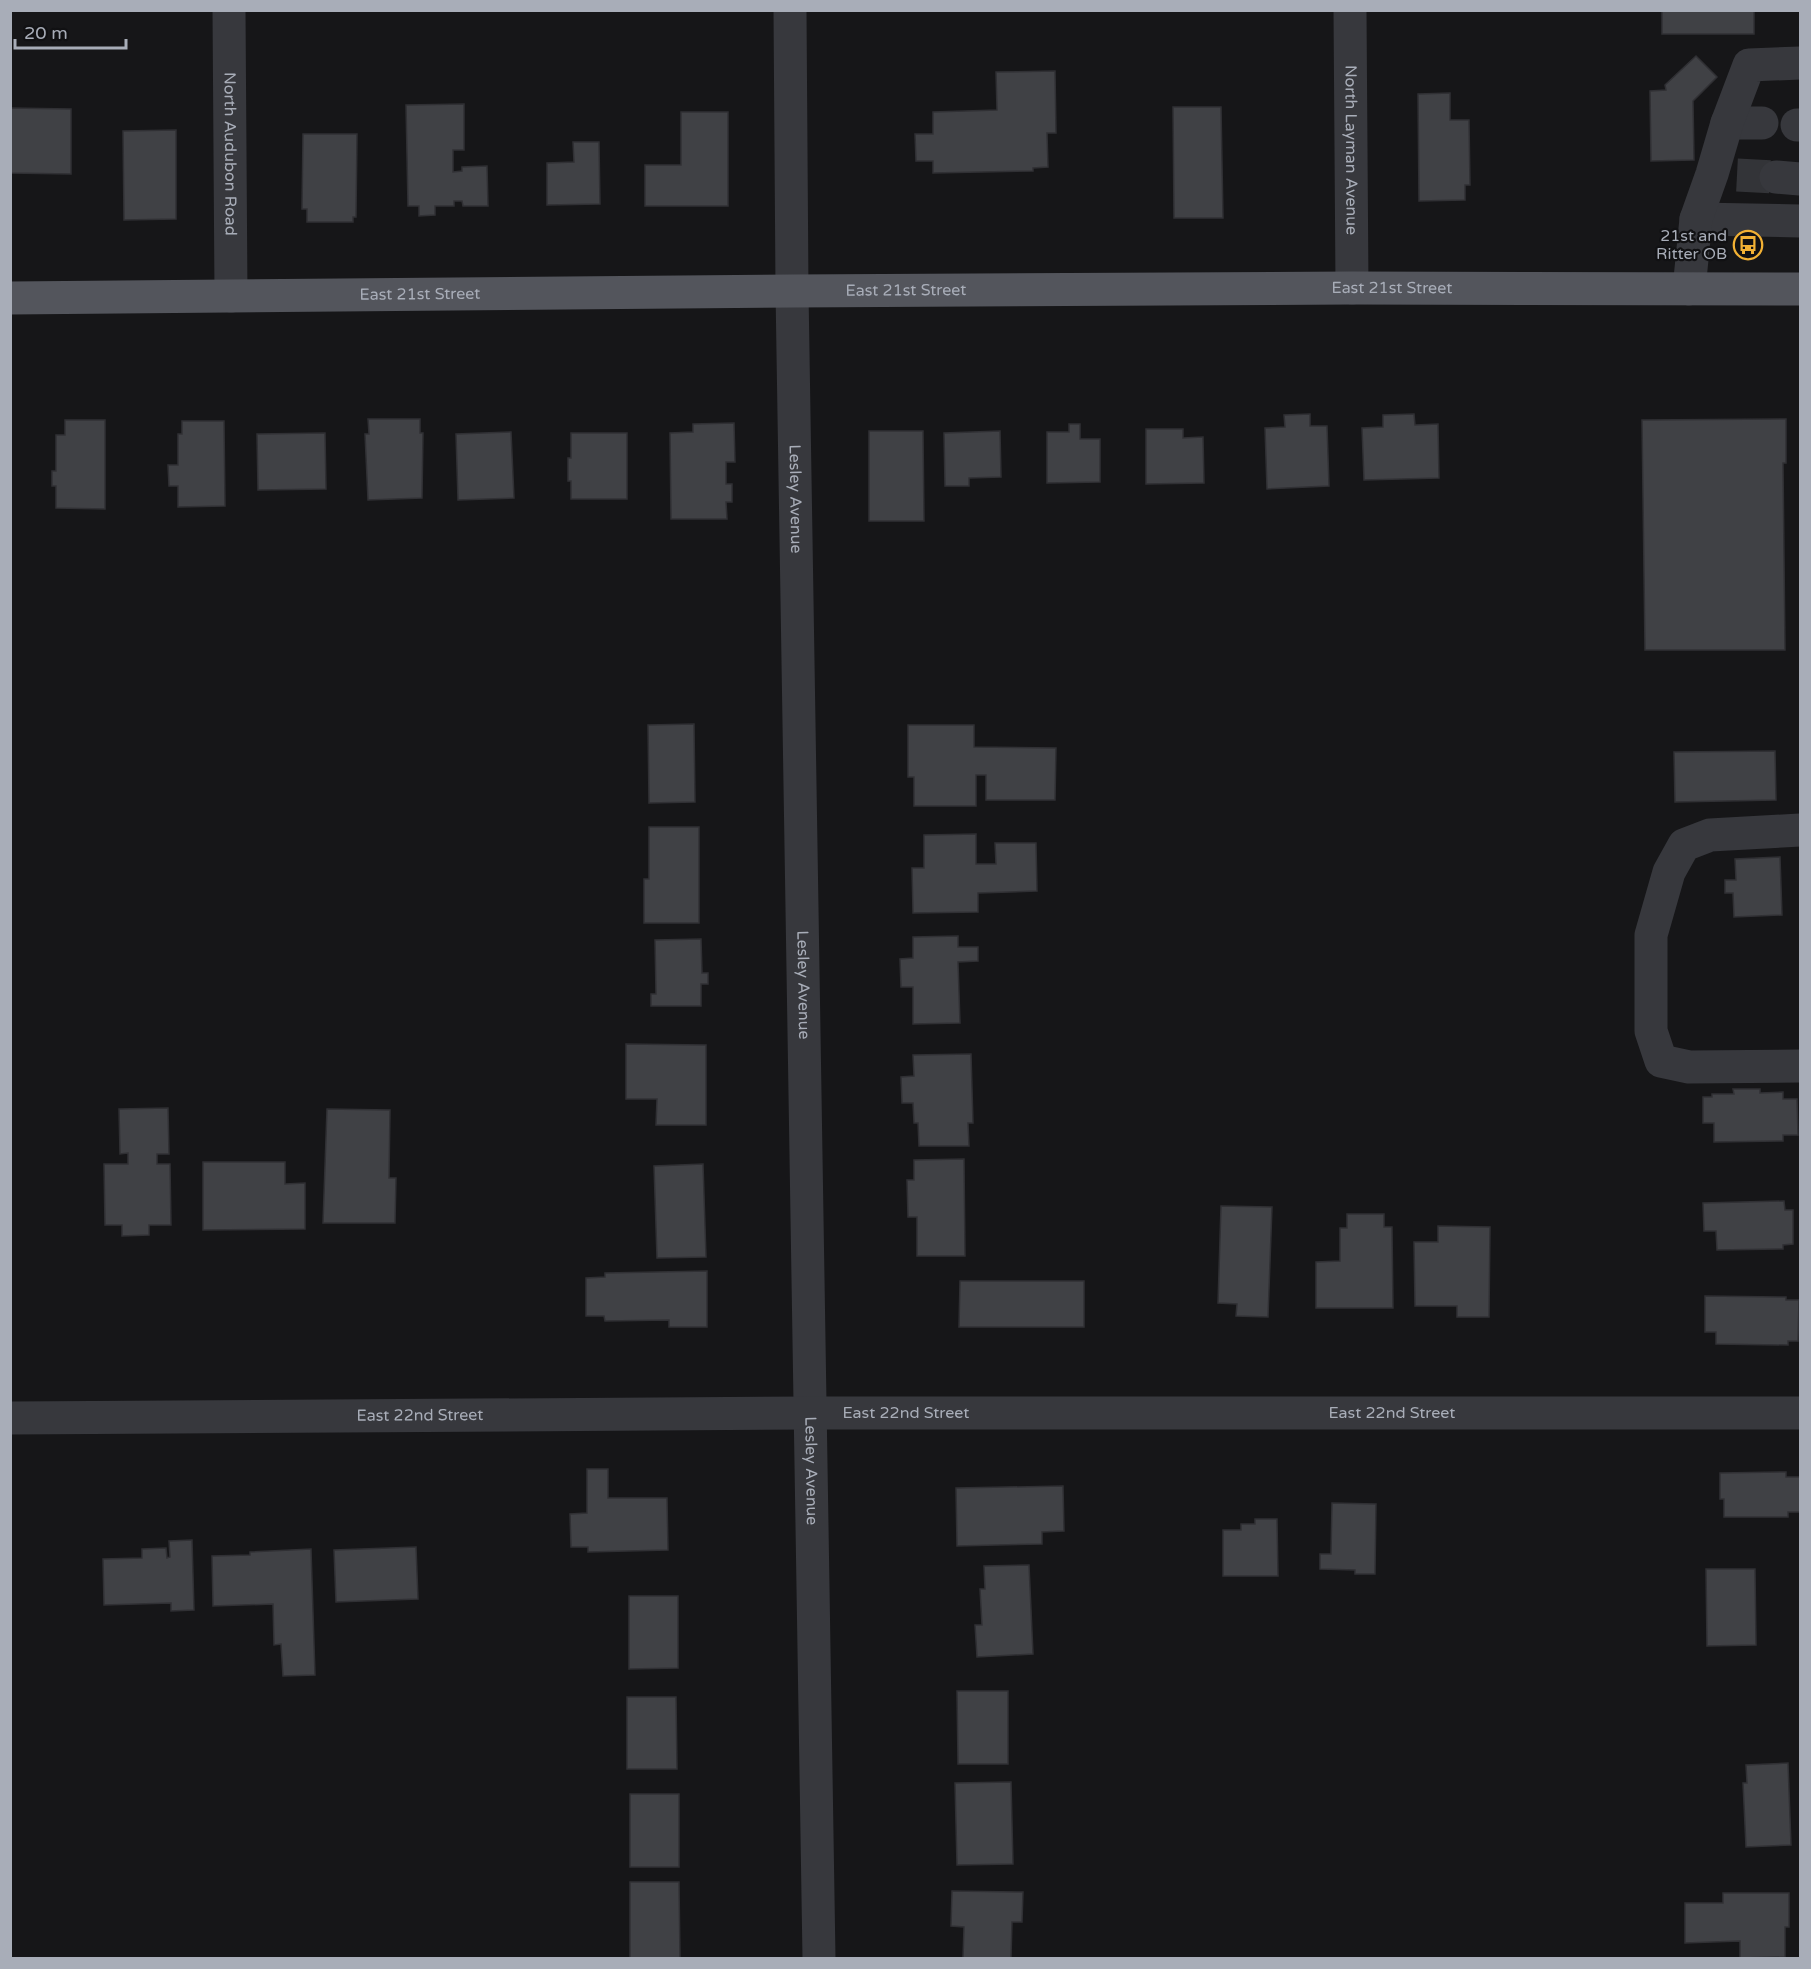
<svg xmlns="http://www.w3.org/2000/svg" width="1811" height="1969" viewBox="0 0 1811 1969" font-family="'Varela Round',sans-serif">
  <rect width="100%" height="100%" fill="#161618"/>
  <g fill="#404145" stroke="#303034" stroke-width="1.5">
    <rect x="1662" y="10" width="92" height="24"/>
    <path d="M 1696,56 L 1717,77 L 1693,101 L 1694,160 L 1651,161 L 1650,91 L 1666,90 L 1665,85 Z"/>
    <path d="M 1055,71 L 1056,133 L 1047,133 L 1048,167 L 1033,168 L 1033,171 L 933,173 L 933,161 L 916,161 L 915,134 L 933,134 L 933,112 L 997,110 L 996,72 Z"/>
    <path d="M 1450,93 L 1450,120 L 1469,120 L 1470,185 L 1465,185 L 1465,200 L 1419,201 L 1418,94 Z"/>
    <path d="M 464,104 L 464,150 L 453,150 L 453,172 L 462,171 L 462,167 L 487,166 L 488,206 L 463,206 L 462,201 L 454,201 L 454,206 L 435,206 L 435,215 L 419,216 L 419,206 L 408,206 L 406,105 Z"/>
    <path d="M 1173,107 L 1221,107 L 1223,218 L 1174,218 Z"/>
    <path d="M 10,108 L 71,109 L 71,174 L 10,173 Z"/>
    <path d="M 681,112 L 728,112 L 728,206 L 645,206 L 645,165 L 681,165 Z"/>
    <path d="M 176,130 L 176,219 L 124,220 L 123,131 Z"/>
    <path d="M 303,134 L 357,134 L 356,217 L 353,217 L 353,222 L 307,222 L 307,209 L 302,209 Z"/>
    <path d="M 573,142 L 599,142 L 600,204 L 547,205 L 547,163 L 574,162 Z"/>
    <path d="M 1310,414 L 1310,426 L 1327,426 L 1329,486 L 1267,489 L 1265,428 L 1285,427 L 1284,415 Z"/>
    <path d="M 1414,414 L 1415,425 L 1438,424 L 1439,478 L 1364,480 L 1362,428 L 1383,427 L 1383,415 Z"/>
    <path d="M 368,419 L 420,419 L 420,433 L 423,433 L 422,498 L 368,500 L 365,434 L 369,434 Z"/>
    <path d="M 1786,419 L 1786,463 L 1783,463 L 1785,650 L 1645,650 L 1642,420 Z"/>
    <path d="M 65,420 L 105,420 L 105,509 L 56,508 L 56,486 L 52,486 L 52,471 L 56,471 L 56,435 L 65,435 Z"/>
    <path d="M 182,421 L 224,421 L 225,506 L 178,507 L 178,486 L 169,486 L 168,465 L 178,465 L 178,434 L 182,434 Z"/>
    <path d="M 734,423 L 735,462 L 726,462 L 726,484 L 732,484 L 732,502 L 726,502 L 727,519 L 671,519 L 670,433 L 693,432 L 693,424 Z"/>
    <path d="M 1069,424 L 1080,424 L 1080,439 L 1100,439 L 1100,482 L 1047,483 L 1047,432 L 1069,432 Z"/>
    <path d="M 1146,429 L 1183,429 L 1183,438 L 1203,437 L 1204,483 L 1146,484 Z"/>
    <path d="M 869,431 L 923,431 L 924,521 L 869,521 Z"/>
    <path d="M 1000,431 L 1001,477 L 969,478 L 969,486 L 945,486 L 944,433 Z"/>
    <path d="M 511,432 L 514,498 L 458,500 L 456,434 Z"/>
    <path d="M 325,433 L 326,489 L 258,490 L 257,434 Z"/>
    <path d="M 571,433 L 627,433 L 627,499 L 571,499 L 571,481 L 568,481 L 568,458 L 571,458 Z"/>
    <path d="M 694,724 L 695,802 L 649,803 L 648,725 Z"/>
    <path d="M 908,725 L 974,725 L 974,747 L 1056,748 L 1055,800 L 986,800 L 986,775 L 976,775 L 976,806 L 914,806 L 914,777 L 908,777 Z"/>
    <path d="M 1775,751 L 1776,800 L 1675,802 L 1674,752 Z"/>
    <path d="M 649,827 L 699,827 L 699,923 L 644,923 L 644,879 L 649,879 Z"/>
    <path d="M 976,834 L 976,864 L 996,864 L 995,843 L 1036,843 L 1037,891 L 978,893 L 978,912 L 913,913 L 912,868 L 924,868 L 924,835 Z"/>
    <path d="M 1780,857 L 1782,915 L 1734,917 L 1733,893 L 1725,893 L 1725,880 L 1736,880 L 1735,859 Z"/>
    <path d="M 958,936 L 958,947 L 978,947 L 978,961 L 958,962 L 960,1023 L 913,1024 L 913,987 L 901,987 L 900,959 L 913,958 L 913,937 Z"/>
    <path d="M 701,939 L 702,973 L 708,973 L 708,984 L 701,984 L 701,1006 L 651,1006 L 651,994 L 656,994 L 655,940 Z"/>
    <path d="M 626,1044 L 706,1045 L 706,1125 L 656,1125 L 657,1099 L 626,1099 Z"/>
    <path d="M 971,1054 L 973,1123 L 968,1123 L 969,1146 L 919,1146 L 918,1123 L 914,1123 L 913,1103 L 902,1103 L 901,1077 L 914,1076 L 913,1055 Z"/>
    <path d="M 1733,1089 L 1760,1089 L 1760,1093 L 1783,1092 L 1783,1099 L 1797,1099 L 1798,1135 L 1783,1135 L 1783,1141 L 1714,1142 L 1714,1123 L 1703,1123 L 1703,1097 L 1712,1097 L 1712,1094 L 1734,1094 Z"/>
    <path d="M 168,1108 L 169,1154 L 157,1154 L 157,1164 L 170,1164 L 171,1225 L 149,1225 L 149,1235 L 122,1236 L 122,1225 L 105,1225 L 104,1164 L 128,1164 L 128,1153 L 120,1154 L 119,1109 Z"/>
    <path d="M 327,1109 L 390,1110 L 389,1178 L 396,1178 L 395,1223 L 323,1223 Z"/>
    <path d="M 964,1159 L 965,1256 L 917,1256 L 917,1217 L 908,1217 L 907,1180 L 914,1180 L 914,1160 Z"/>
    <path d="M 203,1162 L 285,1162 L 285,1184 L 305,1183 L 305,1229 L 203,1230 Z"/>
    <path d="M 703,1164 L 706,1257 L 657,1258 L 654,1166 Z"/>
    <path d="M 1784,1201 L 1785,1210 L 1793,1210 L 1793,1244 L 1783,1245 L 1783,1249 L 1717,1250 L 1716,1231 L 1704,1231 L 1703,1203 Z"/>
    <path d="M 1221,1206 L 1272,1207 L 1268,1317 L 1236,1316 L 1237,1304 L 1218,1303 Z"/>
    <path d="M 1347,1214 L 1384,1214 L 1384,1227 L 1392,1227 L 1393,1308 L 1316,1308 L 1316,1262 L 1340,1261 L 1340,1228 L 1347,1228 Z"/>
    <path d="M 1438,1226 L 1490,1227 L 1489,1317 L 1457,1317 L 1457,1306 L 1415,1306 L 1414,1242 L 1438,1242 Z"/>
    <path d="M 707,1271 L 707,1327 L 669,1327 L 669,1320 L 605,1321 L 604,1316 L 586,1316 L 586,1278 L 605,1277 L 605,1273 Z"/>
    <path d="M 960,1281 L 1084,1281 L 1084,1327 L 959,1327 Z"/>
    <path d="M 1705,1296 L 1786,1297 L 1786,1300 L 1799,1300 L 1798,1341 L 1788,1341 L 1788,1345 L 1716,1344 L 1716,1332 L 1705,1332 Z"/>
    <path d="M 587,1469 L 608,1469 L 608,1498 L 667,1498 L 668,1550 L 588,1552 L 588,1547 L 571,1547 L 570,1514 L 587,1513 Z"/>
    <path d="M 1786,1472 L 1786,1477 L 1800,1477 L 1800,1512 L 1788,1512 L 1788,1517 L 1724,1517 L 1724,1499 L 1720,1499 L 1720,1473 Z"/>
    <path d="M 1063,1486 L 1064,1531 L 1042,1532 L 1042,1544 L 957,1546 L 956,1488 Z"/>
    <path d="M 1332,1503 L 1376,1504 L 1375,1574 L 1355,1574 L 1355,1570 L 1320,1569 L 1320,1554 L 1331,1554 Z"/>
    <path d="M 1255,1519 L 1277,1519 L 1278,1576 L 1223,1576 L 1223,1530 L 1241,1530 L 1241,1524 L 1255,1524 Z"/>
    <path d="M 192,1540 L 194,1610 L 171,1611 L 171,1603 L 104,1605 L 103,1559 L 142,1558 L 142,1549 L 166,1548 L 167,1558 L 170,1557 L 169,1541 Z"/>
    <path d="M 416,1547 L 418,1599 L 336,1602 L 334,1550 Z"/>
    <path d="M 311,1549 L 315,1675 L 283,1676 L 281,1644 L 274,1645 L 273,1604 L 213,1606 L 212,1556 L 250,1555 L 250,1552 Z"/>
    <path d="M 1029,1565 L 1033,1654 L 977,1657 L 975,1625 L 982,1625 L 980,1589 L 985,1589 L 984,1566 Z"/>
    <path d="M 1706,1569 L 1755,1569 L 1756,1645 L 1707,1646 Z"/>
    <path d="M 629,1596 L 678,1596 L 678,1668 L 629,1669 Z"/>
    <path d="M 957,1691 L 1008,1691 L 1008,1764 L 958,1764 Z"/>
    <path d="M 627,1697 L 676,1697 L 677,1769 L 627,1769 Z"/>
    <path d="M 1788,1763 L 1791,1845 L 1746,1847 L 1743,1783 L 1747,1783 L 1746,1765 Z"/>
    <path d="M 1011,1782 L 1013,1864 L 957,1865 L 955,1783 Z"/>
    <rect x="630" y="1794" width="49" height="73"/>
    <path d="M 630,1882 L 679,1882 L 680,1958 L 630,1958 Z"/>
    <path d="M 952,1891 L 1023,1892 L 1022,1922 L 1012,1922 L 1011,1958 L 963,1958 L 964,1927 L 951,1926 Z"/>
    <path d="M 1723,1893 L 1789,1893 L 1789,1927 L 1785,1927 L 1785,1957 L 1740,1958 L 1740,1941 L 1685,1943 L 1685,1903 L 1723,1903 Z"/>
  </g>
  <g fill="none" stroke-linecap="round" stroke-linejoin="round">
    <path stroke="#333438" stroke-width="33" stroke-dasharray="33 16" stroke-linecap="butt" d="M 1737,175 L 1776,177"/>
    <g stroke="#37383d" stroke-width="33">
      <path id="s1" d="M 229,10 L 231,296"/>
      <path id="s2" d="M 790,10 L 792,291 L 819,1958"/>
      <path id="s3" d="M 1350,10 L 1352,288"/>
      <path d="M 1727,123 L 1762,123"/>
      <path d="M 1797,125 L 1800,125"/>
      <path d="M 1776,177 L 1800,179"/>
      <path d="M 1696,219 L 1800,221"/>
      <path d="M 1689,289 L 1696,219 L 1712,174 L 1727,123 L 1749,65 L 1800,63"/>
      <path d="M 1800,830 L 1710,835 L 1684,845 L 1669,872 L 1651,935 L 1651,1031 L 1661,1061 L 1689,1067 L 1800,1066"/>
      <path id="s4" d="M 10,1418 L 810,1413 L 1800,1413"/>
    </g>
    <path stroke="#53555c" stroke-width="33" id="s5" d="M 10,298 L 792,291 L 1352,288 L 1800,289"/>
  </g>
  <defs>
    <g id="bus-ring" transform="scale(1.5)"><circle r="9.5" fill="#111113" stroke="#f2b134" stroke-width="1.5"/><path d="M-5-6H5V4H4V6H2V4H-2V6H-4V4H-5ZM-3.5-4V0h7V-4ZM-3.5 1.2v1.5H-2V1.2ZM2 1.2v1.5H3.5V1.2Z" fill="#f2b134"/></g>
  </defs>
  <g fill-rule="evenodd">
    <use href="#bus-ring" x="1748" y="245"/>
  </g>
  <g text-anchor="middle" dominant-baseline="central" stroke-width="4.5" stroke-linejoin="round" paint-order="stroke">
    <g font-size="16" fill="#a8adb8" stroke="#111113">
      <text stroke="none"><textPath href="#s3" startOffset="140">North Layman Avenue</textPath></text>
      <text stroke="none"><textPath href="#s1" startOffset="144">North Audubon Road</textPath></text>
      <text stroke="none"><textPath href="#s5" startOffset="1382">East 21st Street</textPath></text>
      <text stroke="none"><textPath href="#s5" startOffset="896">East 21st Street</textPath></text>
      <text stroke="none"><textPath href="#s5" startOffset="410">East 21st Street</textPath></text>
      <text stroke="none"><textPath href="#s2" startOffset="489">Lesley Avenue</textPath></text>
      <text stroke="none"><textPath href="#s2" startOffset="975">Lesley Avenue</textPath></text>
      <text stroke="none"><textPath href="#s4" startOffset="896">East 22nd Street</textPath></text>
      <text stroke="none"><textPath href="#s4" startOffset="1382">East 22nd Street</textPath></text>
      <text stroke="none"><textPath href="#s4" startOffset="410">East 22nd Street</textPath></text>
      <text stroke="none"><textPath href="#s2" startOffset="1461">Lesley Avenue</textPath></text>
    </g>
    <g font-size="16" fill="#a8adb8" stroke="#111113" text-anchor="end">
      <text x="1727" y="236">21st and<tspan x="1727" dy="18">Ritter OB</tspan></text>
    </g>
  </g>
  <rect width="1811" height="1969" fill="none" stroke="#a8adb8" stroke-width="24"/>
  <path d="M15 39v9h111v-9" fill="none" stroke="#a8adb8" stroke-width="3"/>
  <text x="24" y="39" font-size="18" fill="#a8adb8" stroke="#111113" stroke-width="4.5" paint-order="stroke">20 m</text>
</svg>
